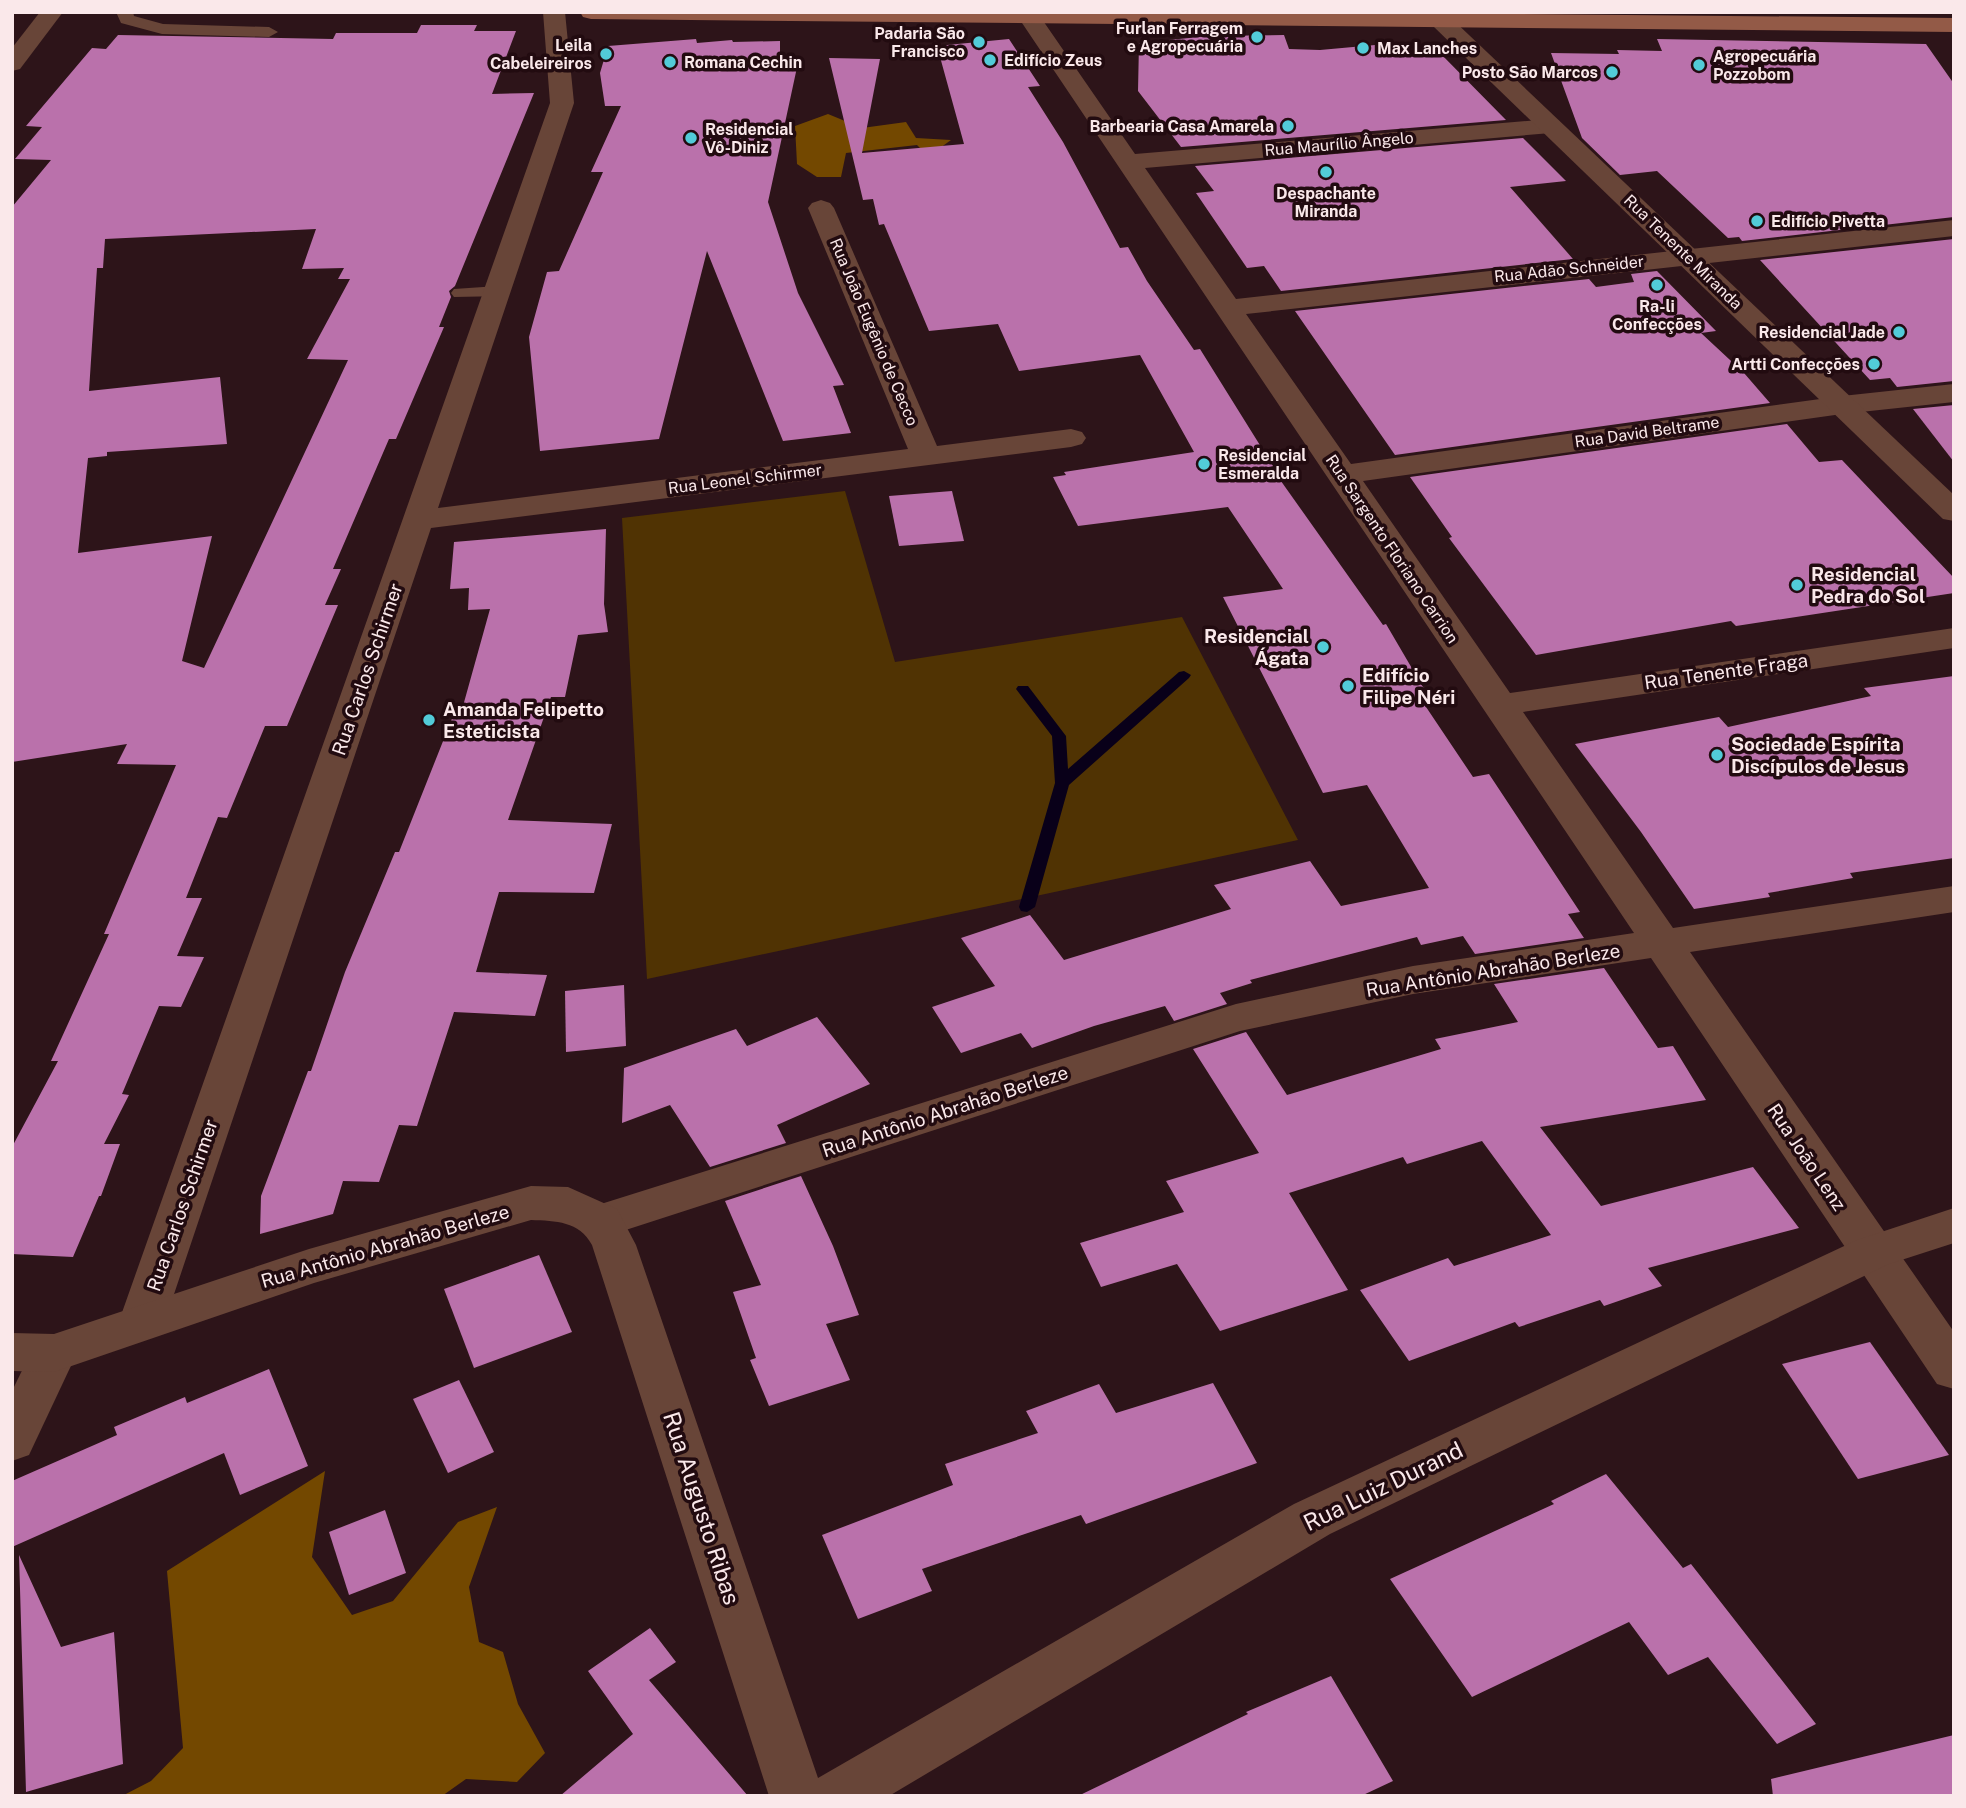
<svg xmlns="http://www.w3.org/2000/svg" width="1966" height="1808" viewBox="0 0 1966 1808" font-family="'Public Sans',sans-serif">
  <rect width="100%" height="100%" fill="#2d1419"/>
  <path fill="#503303" d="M 845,491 L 895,662 L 1182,617 L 1298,840 L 647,979 L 622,518 Z"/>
  <g fill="#734800">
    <path d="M 828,114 L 862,128 L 906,122 L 916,138 L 951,140 L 940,148 L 939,167 L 917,145 L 846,153 L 841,177 L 817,177 L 797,164 L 795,126 Z"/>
    <path d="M 325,1471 L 312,1557 L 352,1615 L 393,1601 L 458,1522 L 497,1507 L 469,1587 L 479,1642 L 503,1652 L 518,1704 L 545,1753 L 517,1782 L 466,1779 L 442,1796 L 122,1796 L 151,1781 L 183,1748 L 167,1571 Z"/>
  </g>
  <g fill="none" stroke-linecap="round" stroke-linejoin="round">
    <path fill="#090019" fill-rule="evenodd" d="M 1184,671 L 1191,675 L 1189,678 L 1069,785 L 1035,907 L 1027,912 L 1021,911 L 1019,907 L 1055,783 L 1052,736 L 1016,689 L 1018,686 L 1028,686 L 1066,736 L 1068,769 L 1179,672 Z"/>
  </g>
  <g fill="#ba71ab" fill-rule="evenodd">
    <path d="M 421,25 L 477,25 L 474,31 L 516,31 L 492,94 L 534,93 L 455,286 L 449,291 L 451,297 L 439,327 L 444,327 L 396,439 L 389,439 L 333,569 L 341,569 L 325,605 L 338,605 L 287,726 L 265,726 L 227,818 L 218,817 L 186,898 L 202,898 L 177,956 L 204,957 L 181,1007 L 159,1006 L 122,1094 L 129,1095 L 104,1144 L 120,1144 L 101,1196 L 99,1196 L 73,1257 L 12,1254 L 12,1147 L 58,1061 L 51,1061 L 109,934 L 104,934 L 176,765 L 117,764 L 127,744 L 12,762 L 12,207 L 51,160 L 15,159 L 42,127 L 26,126 L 92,48 L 106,49 L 118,35 L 333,39 L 336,33 L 417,33 ZM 316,229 L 302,269 L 344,268 L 338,279 L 350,279 L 307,359 L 348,360 L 204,668 L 182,661 L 212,536 L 78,553 L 88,458 L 107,456 L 107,452 L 227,444 L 220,377 L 89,391 L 97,268 L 103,268 L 105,239 Z"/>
    <path d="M 1284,35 L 1289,49 L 1320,50 L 1375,45 L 1386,57 L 1438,51 L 1506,120 L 1181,147 L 1138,91 L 1139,43 L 1209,36 Z"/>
    <path d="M 696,39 L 697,43 L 732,40 L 733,42 L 780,41 L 780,57 L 799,58 L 768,202 L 798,293 L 844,385 L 833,386 L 851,433 L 783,441 L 707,251 L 659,439 L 540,451 L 529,337 L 547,272 L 559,271 L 603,172 L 591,172 L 621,106 L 605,106 L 600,73 L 608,46 Z"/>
    <path d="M 1009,39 L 1040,86 L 1028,87 L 1063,142 L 1120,248 L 1128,247 L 1147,281 L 1194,350 L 1200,349 L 1273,466 L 1271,467 L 1383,625 L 1386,624 L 1427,694 L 1418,695 L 1473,777 L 1489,774 L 1580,912 L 1568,914 L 1584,938 L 1475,954 L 1463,936 L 1421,945 L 1417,937 L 1250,980 L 1252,983 L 1220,993 L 1227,1004 L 1174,1021 L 1165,1006 L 1094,1026 L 1032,1048 L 1021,1033 L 961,1053 L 932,1007 L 995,986 L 961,938 L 1030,915 L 1064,960 L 1231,909 L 1214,885 L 1310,861 L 1341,906 L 1429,888 L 1367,785 L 1323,793 L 1223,597 L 1283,589 L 1228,507 L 1078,526 L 1053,477 L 1066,475 L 1064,472 L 1194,452 L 1140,355 L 1019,371 L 998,324 L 929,331 L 884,224 L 879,225 L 873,199 L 863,200 L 829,58 L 880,59 L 862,153 L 964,144 L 937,46 Z"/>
    <path d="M 1657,39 L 1926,44 L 1954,84 L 1954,217 L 1742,241 L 1739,237 L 1728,238 L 1657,171 L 1620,175 L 1582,138 L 1551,53 L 1619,54 L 1617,50 L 1662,51 Z"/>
    <path d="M 1523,138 L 1566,181 L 1510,187 L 1573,259 L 1281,291 L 1264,266 L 1247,268 L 1196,193 L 1214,191 L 1195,166 Z"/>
    <path d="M 1954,239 L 1954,381 L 1897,387 L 1890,378 L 1870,380 L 1760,260 Z"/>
    <path d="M 1657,271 L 1716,331 L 1701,333 L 1744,373 L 1770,403 L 1395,455 L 1295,311 L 1589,279 L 1596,287 L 1634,282 L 1631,274 Z"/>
    <path d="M 1954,405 L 1954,462 L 1913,409 Z"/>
    <path d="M 1787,424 L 1819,462 L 1842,460 L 1954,578 L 1954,593 L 1736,626 L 1731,621 L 1536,655 L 1449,538 L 1452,537 L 1410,477 Z"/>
    <path d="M 952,491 L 964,541 L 899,546 L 889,496 Z"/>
    <path d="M 606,529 L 604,604 L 608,632 L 578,635 L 565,697 L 551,697 L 508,820 L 612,824 L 594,893 L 499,892 L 476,972 L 547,975 L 535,1016 L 454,1012 L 417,1126 L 399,1125 L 379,1182 L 343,1181 L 333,1214 L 260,1234 L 261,1196 L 308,1071 L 311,1071 L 345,972 L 395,852 L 399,852 L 457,706 L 463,706 L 490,609 L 468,610 L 469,588 L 450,589 L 454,542 Z"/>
    <path d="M 1954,676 L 1954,858 L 1850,873 L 1853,878 L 1768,893 L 1770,897 L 1694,909 L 1641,832 L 1575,744 L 1719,717 L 1728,727 L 1871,696 L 1864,688 Z"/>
    <path d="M 1604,968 L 1658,1048 L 1673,1046 L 1706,1100 L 1540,1127 L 1601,1206 L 1753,1167 L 1799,1228 L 1648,1268 L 1662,1286 L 1604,1306 L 1600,1300 L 1519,1327 L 1515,1322 L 1409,1361 L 1360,1290 L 1448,1258 L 1454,1266 L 1551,1235 L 1482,1141 L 1407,1164 L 1403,1157 L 1289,1193 L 1348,1290 L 1220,1331 L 1177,1264 L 1101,1287 L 1080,1243 L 1184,1212 L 1166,1181 L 1259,1153 L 1193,1049 L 1246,1032 L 1287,1095 L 1441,1049 L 1435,1039 L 1518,1022 L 1494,984 Z"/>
    <path d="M 624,985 L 626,1046 L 566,1052 L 565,991 Z"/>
    <path d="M 817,1017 L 870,1084 L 777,1125 L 786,1143 L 710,1167 L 670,1105 L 622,1123 L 624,1068 L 736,1029 L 747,1046 Z"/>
    <path d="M 801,1176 L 833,1246 L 859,1315 L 826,1324 L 850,1380 L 769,1406 L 750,1360 L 756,1358 L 733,1292 L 761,1285 L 725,1201 Z"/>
    <path d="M 539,1255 L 572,1332 L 474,1368 L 444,1289 Z"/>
    <path d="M 1870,1342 L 1949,1455 L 1858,1479 L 1782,1364 Z"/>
    <path d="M 269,1369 L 308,1466 L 240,1495 L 224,1453 L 12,1547 L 12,1481 L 117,1435 L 114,1427 L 185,1397 L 187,1403 Z"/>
    <path d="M 459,1380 L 494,1452 L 448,1473 L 413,1399 Z"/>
    <path d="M 1213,1383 L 1257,1463 L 1086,1524 L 1081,1515 L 922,1569 L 932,1591 L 858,1619 L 822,1535 L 953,1485 L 945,1464 L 1038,1433 L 1026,1411 L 1099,1384 L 1116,1413 Z"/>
    <path d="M 1606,1474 L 1683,1568 L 1691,1564 L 1816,1724 L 1777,1744 L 1708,1657 L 1668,1675 L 1629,1622 L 1472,1697 L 1390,1579 L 1554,1504 L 1551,1501 Z"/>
    <path d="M 385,1510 L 406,1573 L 349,1595 L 329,1532 Z"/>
    <path d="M 19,1555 L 61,1647 L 114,1632 L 123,1764 L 26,1792 Z"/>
    <path d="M 650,1628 L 676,1662 L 649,1680 L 748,1796 L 560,1796 L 633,1734 L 588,1671 Z"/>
    <path d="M 1331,1676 L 1393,1781 L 1361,1796 L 1078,1796 L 1248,1714 L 1246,1712 Z"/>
    <path d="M 1954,1735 L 1954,1796 L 1773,1796 L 1771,1779 Z"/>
  </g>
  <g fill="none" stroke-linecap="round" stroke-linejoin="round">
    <g fill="#684538" fill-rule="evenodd">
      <path d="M 116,12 L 133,12 L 134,16 L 163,24 L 269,27 L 278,32 L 269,37 L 162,34 L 121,23 Z"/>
      <path d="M 498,286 L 505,288 L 508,292 L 505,296 L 454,297 L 451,293 L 454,289 Z"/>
    </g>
    <g fill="#684538" fill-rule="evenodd">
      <path d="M 543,12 L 565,12 L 574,103 L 438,508 L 908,449 L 808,208 L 812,203 L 821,200 L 830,203 L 834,208 L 937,446 L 1071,429 L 1082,432 L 1086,438 L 1082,444 L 1071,447 L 431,528 L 165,1321 L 158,1334 L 142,1340 L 126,1334 L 119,1321 L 550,103 Z"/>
      <path d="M 1021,12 L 1037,12 L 1135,154 L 1551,119 L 1559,121 L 1563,126 L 1559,131 L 1551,133 L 1145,168 L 1236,299 L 1954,220 L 1954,236 L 1246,314 L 1351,464 L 1842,396 L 1954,384 L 1954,402 L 1842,414 L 1363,481 L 1510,693 L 1954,628 L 1954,648 L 1523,712 L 1673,928 L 1954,886 L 1954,912 L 1690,952 L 1954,1332 L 1954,1389 L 1937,1384 L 1651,958 L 1413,994 L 1240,1031 L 601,1238 L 585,1233 L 579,1221 L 585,1209 L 1236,1004 L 1413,966 L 1634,933 L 1018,17 Z"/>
      <path d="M 54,1334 L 71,1340 L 77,1353 L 29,1455 L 12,1461 L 12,1391 L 37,1340 Z"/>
    </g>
    <g fill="#684538" fill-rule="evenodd">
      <path d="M 40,12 L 63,12 L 20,69 L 12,71 L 12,48 Z"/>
      <path d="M 1442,15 L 1450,17 L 1954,495 L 1954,521 L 1943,519 L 1434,27 L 1431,22 L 1434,17 Z"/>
      <path d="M 531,1186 L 568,1187 L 617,1209 L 636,1245 L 818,1778 L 1294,1504 L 1857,1240 L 1954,1208 L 1954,1243 L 1889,1264 L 1330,1534 L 889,1796 L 769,1796 L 592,1245 C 579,1221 556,1221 531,1220 L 314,1283 L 54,1372 L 12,1371 L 12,1333 L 54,1334 L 309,1249 Z"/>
    </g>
    <path fill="#935a47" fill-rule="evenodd" d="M 580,12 L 1310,12 L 1954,18 L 1954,32 L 591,19 L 583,17 Z"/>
  </g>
  <g fill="#52cbd8" stroke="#220b10" stroke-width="2.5">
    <circle cx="1257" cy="37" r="7"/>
    <circle cx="979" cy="42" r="7"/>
    <circle cx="1363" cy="48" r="7"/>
    <circle cx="606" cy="54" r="7"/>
    <circle cx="990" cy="60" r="7"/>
    <circle cx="670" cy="62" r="7"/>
    <circle cx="1699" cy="65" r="7"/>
    <circle cx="1612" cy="72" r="7"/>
    <circle cx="1288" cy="126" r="7"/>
    <circle cx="691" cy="138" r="7"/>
    <circle cx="1326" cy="172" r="7"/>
    <circle cx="1757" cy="221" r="7"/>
    <circle cx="1657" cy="285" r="7"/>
    <circle cx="1899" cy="332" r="7"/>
    <circle cx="1874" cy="364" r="7"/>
    <circle cx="1204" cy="464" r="7"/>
    <circle cx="1797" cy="585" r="7"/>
    <circle cx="1323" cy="647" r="7"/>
    <circle cx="1348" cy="686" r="7"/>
    <circle cx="429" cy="720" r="7"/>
    <circle cx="1717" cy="755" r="7"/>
  </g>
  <g text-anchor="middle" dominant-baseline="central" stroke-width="7" stroke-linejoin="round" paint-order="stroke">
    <g font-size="16" font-weight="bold" fill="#fae8ea" stroke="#220b10" text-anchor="end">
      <text x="1243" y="28">Furlan Ferragem<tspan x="1243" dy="18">e Agropecuária</tspan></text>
      <text x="965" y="33">Padaria São<tspan x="965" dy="18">Francisco</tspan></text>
      <text x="592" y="45">Leila<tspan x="592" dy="18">Cabeleireiros</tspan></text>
      <text x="1377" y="48" text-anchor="start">Max Lanches</text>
      <text x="1713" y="56" text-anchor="start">Agropecuária<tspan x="1713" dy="18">Pozzobom</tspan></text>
      <text x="1004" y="60" text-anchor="start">Edifício Zeus</text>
      <text x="684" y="62" text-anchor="start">Romana Cechin</text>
      <text x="1598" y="72">Posto São Marcos</text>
      <text x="1274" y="126">Barbearia Casa Amarela</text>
      <text x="705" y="129" text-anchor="start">Residencial<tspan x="705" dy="18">Vô-Diniz</tspan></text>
      <text x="1326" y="193" text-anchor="middle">Despachante<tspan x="1326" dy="18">Miranda</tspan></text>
      <text x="1771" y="221" text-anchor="start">Edifício Pivetta</text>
      <text x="1657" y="306" text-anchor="middle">Ra-li<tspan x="1657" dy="18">Confecções</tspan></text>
      <text x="1885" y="332">Residencial Jade</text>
      <text x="1860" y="364">Artti Confecções</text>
      <text x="1218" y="455" text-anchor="start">Residencial<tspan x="1218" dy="18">Esmeralda</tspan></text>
    </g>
    <g font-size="16" fill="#fae8ea" stroke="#220b10">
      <text transform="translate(1339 144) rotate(-5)">Rua Maurílio Ângelo</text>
      <text transform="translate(1683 252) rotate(44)">Rua Tenente Miranda</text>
      <text transform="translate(1569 269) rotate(-6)">Rua Adão Schneider</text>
      <text transform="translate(874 332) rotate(67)">Rua João Eugênio de Cecco</text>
      <text transform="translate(1647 432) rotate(-8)">Rua David Beltrame</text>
      <text transform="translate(745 479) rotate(-7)">Rua Leonel Schirmer</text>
      <text transform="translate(1392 549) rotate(56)">Rua Sargento Floriano Carrion</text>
    </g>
    <g font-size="19" font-weight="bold" fill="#fae8ea" stroke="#220b10" text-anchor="start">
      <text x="1811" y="574">Residencial<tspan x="1811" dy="22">Pedra do Sol</tspan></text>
      <text x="1309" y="636" text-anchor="end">Residencial<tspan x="1309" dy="22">Ágata</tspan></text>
      <text x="1362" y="675">Edifício<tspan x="1362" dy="22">Filipe Néri</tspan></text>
      <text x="443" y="709">Amanda Felipetto<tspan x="443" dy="22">Esteticista</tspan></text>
      <text x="1731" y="744">Sociedade Espírita<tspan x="1731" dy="22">Discípulos de Jesus</tspan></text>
    </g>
    <g font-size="19" fill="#fae8ea" stroke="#220b10">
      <text transform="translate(367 669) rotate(-71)">Rua Carlos Schirmer</text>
      <text transform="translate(1726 671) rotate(-8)">Rua Tenente Fraga</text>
      <text transform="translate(1493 970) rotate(-9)">Rua Antônio Abrahão Berleze</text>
      <text transform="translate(945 1111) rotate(-18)">Rua Antônio Abrahão Berleze</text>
      <text transform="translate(1807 1157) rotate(56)">Rua João Lenz</text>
      <text transform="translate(182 1205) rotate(-71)">Rua Carlos Schirmer</text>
      <text transform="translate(385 1246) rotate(-16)">Rua Antônio Abrahão Berleze</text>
    </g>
    <g font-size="23" fill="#fae8ea" stroke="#220b10">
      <text transform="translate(1383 1486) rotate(-26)">Rua Luiz Durand</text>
      <text transform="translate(702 1508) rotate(72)">Rua Augusto Ribas</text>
    </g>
  </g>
  <rect width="1966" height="1808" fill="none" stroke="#fae8ea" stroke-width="28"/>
</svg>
